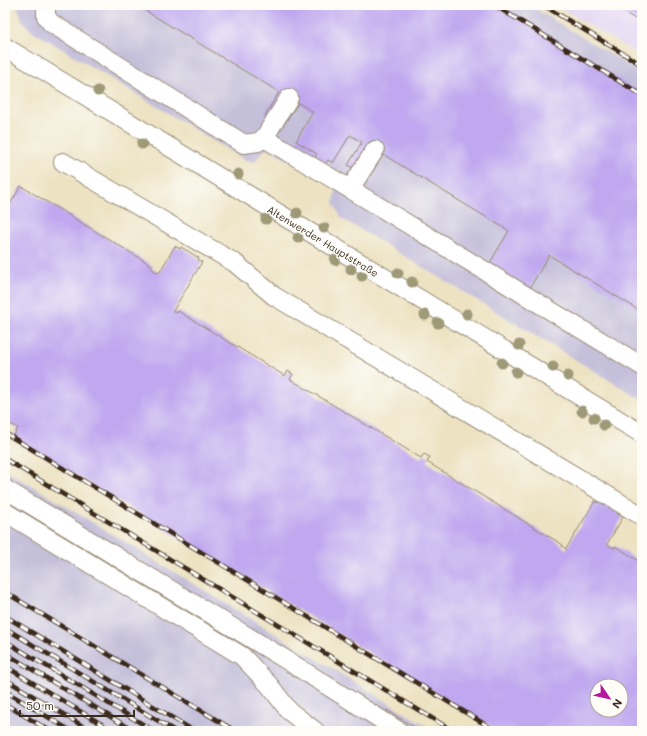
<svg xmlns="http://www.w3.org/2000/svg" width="647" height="736" viewBox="0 0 647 736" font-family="Mali,sans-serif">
  <rect width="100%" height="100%" fill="#fdfcf7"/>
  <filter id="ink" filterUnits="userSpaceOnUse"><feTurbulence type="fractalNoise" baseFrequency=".025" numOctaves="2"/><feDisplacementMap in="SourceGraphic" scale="8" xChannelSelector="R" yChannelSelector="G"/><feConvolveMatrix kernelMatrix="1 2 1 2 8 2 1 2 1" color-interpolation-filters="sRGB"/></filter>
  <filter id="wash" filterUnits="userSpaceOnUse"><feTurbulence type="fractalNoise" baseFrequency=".012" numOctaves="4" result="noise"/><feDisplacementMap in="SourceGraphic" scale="16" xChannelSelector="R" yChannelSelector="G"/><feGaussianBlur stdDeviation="0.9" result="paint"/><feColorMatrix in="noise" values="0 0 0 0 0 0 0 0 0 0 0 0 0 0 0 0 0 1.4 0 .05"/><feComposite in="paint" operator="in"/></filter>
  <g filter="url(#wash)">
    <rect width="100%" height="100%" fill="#ede3c3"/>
    <path fill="#e2d4f3" d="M 556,5 L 642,5 L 642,57 Z"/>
    <g fill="#c5c0da">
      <path d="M 17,5 L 529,5 L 642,73 L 642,400 L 341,218 L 334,203 L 336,188 L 268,148 L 260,154 L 255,162 L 245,160 L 31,30 L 22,20 Z"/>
      <path d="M 5,470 L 64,505 L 435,731 L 5,731 Z"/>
    </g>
    <g id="blocks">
      <g fill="#bfa8ef" fill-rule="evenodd">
        <path d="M 136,5 L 496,5 L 642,93 L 642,312 L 549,255 L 528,291 L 515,283 L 517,280 L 510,276 L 509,279 L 488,266 L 509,231 L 379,152 L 366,175 L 348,165 L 362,142 L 350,135 L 333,163 L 328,160 L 325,164 L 315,157 L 317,154 L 296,141 L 313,112 L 298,103 L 283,126 L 265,115 L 279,92 Z"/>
        <path d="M 612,5 L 642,5 L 642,23 Z"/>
        <path d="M 21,186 L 153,266 L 151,268 L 159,273 L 175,246 L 180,249 L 181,247 L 199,258 L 198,260 L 202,262 L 173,311 L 177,313 L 178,311 L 285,376 L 288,371 L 293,374 L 290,379 L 421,458 L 424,454 L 430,457 L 427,462 L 563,545 L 562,546 L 566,549 L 595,501 L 598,503 L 599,501 L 618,512 L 617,514 L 623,517 L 607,544 L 614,548 L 615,546 L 642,563 L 642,731 L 499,731 L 13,437 L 18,428 L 5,421 L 5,212 ZM 597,686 L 621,686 L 621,710 L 597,710 Z"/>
        <path d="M 387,710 L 417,729 L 415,731 L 374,731 Z"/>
      </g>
    </g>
  </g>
  <g filter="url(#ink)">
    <use href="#blocks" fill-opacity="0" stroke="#948670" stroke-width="1"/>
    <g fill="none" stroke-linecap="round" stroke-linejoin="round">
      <g stroke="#948670" stroke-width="20">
        <g id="minor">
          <path d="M 46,5 L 46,16 L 51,23 L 244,144 L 258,142 L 264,138 L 289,98"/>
          <path d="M 5,47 L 642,434"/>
          <path d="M 264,138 L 350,189 L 375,150"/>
          <path d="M 63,162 L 235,263 L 274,296 L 642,516"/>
          <path d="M 350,189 L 642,366"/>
          <path d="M 5,489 L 288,661 L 399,731"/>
          <path d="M 5,512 L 242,656 L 270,686 L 289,711 L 315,731"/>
        </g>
      </g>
      <use href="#minor" stroke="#fff" stroke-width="18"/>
      <g stroke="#3b2a1e" stroke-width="4.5">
        <g id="rail">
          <path d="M 494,5 L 642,95"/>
          <path d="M 543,5 L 642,65"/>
          <path d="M 5,433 L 496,731"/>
          <path d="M 5,459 L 453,731"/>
          <path d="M 5,592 L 235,731"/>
          <path d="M 5,616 L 194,731"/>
          <path d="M 5,628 L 175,731"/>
          <path d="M 5,641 L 154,731"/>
          <path d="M 5,653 L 134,731"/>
          <path d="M 5,666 L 113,731"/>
          <path d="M 5,679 L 91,731"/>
          <path d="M 5,691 L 71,731"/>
          <path d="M 5,704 L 50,731"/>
        </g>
      </g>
      <use href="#rail" stroke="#fdfcf7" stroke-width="3" stroke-dasharray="9" stroke-linecap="butt"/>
    </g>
    <g fill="#9e9977">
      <circle cx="98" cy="91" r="5.5"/>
      <circle cx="142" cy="144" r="5.5"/>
      <circle cx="238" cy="174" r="5.5"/>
      <circle cx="297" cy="213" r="5.5"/>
      <circle cx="266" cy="219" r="5.5"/>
      <circle cx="324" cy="228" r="5.5"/>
      <circle cx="298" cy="238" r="5.5"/>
      <circle cx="335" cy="260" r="5.5"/>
      <circle cx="351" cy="269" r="5.5"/>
      <circle cx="398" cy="273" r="5.5"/>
      <circle cx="362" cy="276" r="5.5"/>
      <circle cx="412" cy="282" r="5.5"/>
      <circle cx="467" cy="314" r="5.5"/>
      <circle cx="425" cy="315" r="5.5"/>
      <circle cx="438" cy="323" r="5.5"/>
      <circle cx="519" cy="345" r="5.5"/>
      <circle cx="502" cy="363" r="5.5"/>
      <circle cx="553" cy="367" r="5.5"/>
      <circle cx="516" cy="372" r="5.5"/>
      <circle cx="568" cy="376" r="5.5"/>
      <circle cx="582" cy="411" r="5.5"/>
      <circle cx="594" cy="418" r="5.5"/>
      <circle cx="604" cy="425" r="5.5"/>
    </g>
  </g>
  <g text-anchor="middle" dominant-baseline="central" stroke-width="3" stroke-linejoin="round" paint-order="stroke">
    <g font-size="10" fill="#3b2a1e" stroke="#fdfcf7">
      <text transform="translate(323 241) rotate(31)">Altenwerder Hauptstraße</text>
    </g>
  </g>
  <rect width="647" height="736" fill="none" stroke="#fdfcf7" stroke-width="20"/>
  <g transform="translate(609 698) rotate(124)"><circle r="19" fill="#fdfcf7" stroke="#afa8a0"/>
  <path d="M0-3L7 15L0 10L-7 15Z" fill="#b5179e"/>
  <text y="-6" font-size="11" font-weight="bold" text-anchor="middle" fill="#3b2a1e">N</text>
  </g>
  <path d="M20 710v6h114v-6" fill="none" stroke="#3b2a1e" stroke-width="2"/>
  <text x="26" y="710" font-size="12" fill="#3b2a1e" stroke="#fdfcf7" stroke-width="3" paint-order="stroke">50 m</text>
</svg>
